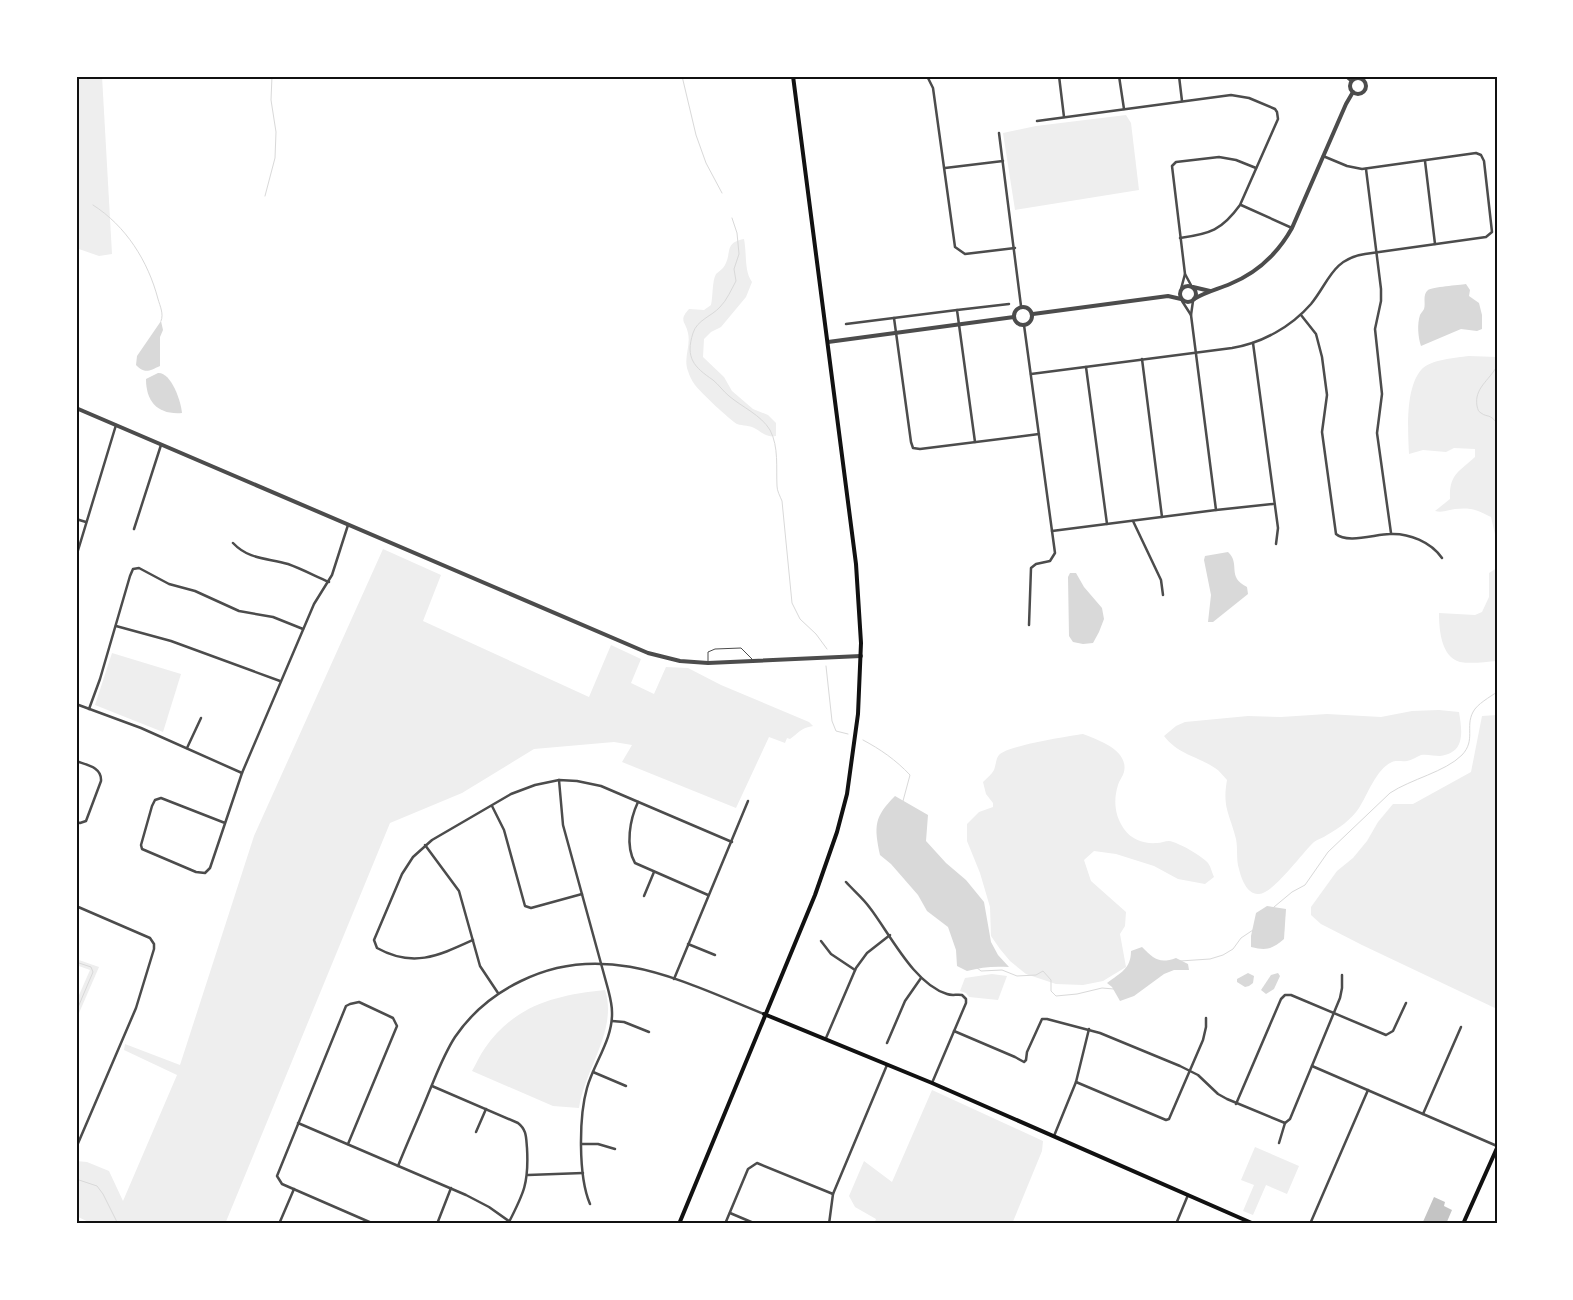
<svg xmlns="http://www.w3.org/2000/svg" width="1573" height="1300" viewBox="0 0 1573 1300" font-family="'Space Grotesk',sans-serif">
  <rect width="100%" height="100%" fill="#fff"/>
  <g fill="#eee">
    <path d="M 76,76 L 102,76 L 112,254 L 99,256 L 76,248 Z"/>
    <path d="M 1126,115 L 1131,123 L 1139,190 L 1015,210 L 1003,133 L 1036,126 Z"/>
    <path d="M 744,239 C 747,254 744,271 752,282 L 746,297 L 721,327 L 711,332 L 704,339 L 703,357 L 724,377 L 732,391 L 753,409 L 768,415 L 776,423 L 776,436 C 767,438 763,433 756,429 C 750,425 743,426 737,424 C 730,420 700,392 695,385 C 692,381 689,375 688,371 C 683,358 691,346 688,333 C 686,322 678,321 689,309 L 704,310 L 711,305 C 713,296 712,281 716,274 C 719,271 723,269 725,265 C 732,252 724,243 744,239 Z"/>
    <path d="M 1469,356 L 1497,357 L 1497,543 L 1491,517 C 1478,510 1471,507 1455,509 C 1448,510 1443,513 1435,511 L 1450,499 C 1449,474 1459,472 1475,457 L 1475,449 L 1454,448 L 1446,452 L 1423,450 L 1409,454 C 1408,431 1405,389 1421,370 C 1431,359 1455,358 1469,356 Z"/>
    <path d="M 383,549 L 441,575 L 423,621 L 589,697 L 611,645 L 641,659 L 631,683 L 654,694 L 666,667 L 688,668 L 721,685 L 809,722 L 813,726 C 800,728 799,733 790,739 L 787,738 L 785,743 L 769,737 L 736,808 L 622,762 L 632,745 L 614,742 L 534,749 L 462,793 L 390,823 L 225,1224 L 93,1224 L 76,1216 L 76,1161 L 87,1162 L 109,1171 L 123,1201 L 177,1075 L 124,1050 L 125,1044 L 180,1065 L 254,836 Z"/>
    <path d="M 1497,568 L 1497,661 C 1485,662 1471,664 1460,662 C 1441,657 1439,629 1439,613 L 1475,615 L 1482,612 L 1489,597 L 1489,573 Z"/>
    <path d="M 112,653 L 181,674 L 163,732 L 95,705 Z"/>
    <path d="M 1439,710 L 1459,712 C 1462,731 1466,753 1440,756 C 1434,756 1427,754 1421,755 C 1416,757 1412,760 1407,761 C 1402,762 1396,760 1392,762 C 1376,769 1367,796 1359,808 C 1352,819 1338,829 1327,835 C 1323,838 1318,839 1314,842 C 1302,853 1274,893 1259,894 C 1247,895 1241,878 1239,869 C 1236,860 1238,849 1236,839 C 1230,814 1222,808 1227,780 C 1223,776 1220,771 1215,768 C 1197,756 1179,755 1164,736 L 1176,726 L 1185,722 L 1248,716 L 1281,717 L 1327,714 L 1381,717 L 1412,711 Z"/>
    <path d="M 1497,715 L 1497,1009 L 1362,945 L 1321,924 L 1311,915 L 1311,907 L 1337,871 L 1353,858 L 1367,841 L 1378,822 L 1393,804 L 1413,804 L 1471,772 L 1482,716 Z"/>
    <path d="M 1083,734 C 1098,740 1129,750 1124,772 C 1123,776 1119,781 1118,785 C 1113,801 1115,816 1124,829 C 1132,840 1144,844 1157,843 C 1161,843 1165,841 1169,841 C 1178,842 1202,856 1208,863 C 1211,867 1212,873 1214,877 L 1205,884 L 1178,879 L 1154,866 L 1116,854 L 1094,851 L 1084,860 L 1091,881 L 1126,912 L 1125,926 L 1120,934 L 1126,967 L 1103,981 L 1083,985 L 1056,984 L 1026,974 L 1010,961 L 1000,949 L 991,936 L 990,907 L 980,873 L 967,841 L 967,824 L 979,812 L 993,807 L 993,803 L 986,794 L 983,782 C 987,778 992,774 994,770 C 996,765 996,758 999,755 C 1006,746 1069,736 1083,734 Z"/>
    <path d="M 76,959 L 99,967 L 76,1020 L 76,1002 L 90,970 L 76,965 Z"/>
    <path d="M 992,974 L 1007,976 L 998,1000 L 969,997 L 966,993 L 960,991 L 965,978 Z"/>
    <path d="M 605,990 C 618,1030 585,1068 579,1108 L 553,1106 L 472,1071 C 476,1064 480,1055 485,1048 C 515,1005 556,995 605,990 Z"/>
    <path d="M 932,1090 L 1043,1141 L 1042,1151 L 1012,1224 L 874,1224 L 876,1219 L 855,1207 L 849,1196 L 864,1161 L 892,1182 Z"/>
    <path d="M 1255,1147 L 1299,1166 L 1287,1194 L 1266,1185 L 1253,1215 L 1243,1211 L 1254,1185 L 1241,1180 Z"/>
  </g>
  <g fill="#d9d9d9">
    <path d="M 1466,284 L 1470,290 L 1469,296 L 1479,303 L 1482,315 L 1482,329 L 1477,331 L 1461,329 L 1421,346 C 1418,337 1417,324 1420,315 C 1421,313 1423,311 1424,309 C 1426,303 1422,295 1428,290 C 1432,287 1459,285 1466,284 Z"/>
    <path d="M 161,321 L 163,330 L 160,337 L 160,366 C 149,371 145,374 136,365 L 137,356 Z"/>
    <path d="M 158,373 C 171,372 181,401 182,413 C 158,415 146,402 146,379 Z"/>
    <path d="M 1228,552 C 1241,564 1226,577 1247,587 L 1248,594 L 1213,622 L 1208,622 L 1211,595 L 1204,560 L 1205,556 Z"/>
    <path d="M 1070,573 L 1076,573 L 1084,587 L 1102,608 L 1104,619 L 1099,632 L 1093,643 L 1083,644 L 1073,642 L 1069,636 L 1068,577 Z"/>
    <path d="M 895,796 L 928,815 L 926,841 L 946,863 L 966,880 L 984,902 L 991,942 L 998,955 L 1009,967 C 994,966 981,967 967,971 L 957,966 L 956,950 L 948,927 L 927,911 L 918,895 L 891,864 L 880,855 C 874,826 874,817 895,796 Z"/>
    <path d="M 1267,906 L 1286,909 L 1284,939 C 1272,949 1267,951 1251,947 L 1251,936 L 1256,913 Z"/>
    <path d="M 1142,947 C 1154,959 1159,964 1176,958 L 1188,964 L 1189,970 L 1174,970 L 1164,974 L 1134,996 L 1120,1001 L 1112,987 L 1107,983 C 1120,973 1131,969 1131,951 Z"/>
    <path d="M 1248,973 L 1254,976 L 1253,983 L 1249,986 L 1245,987 L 1237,982 L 1237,979 Z"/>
    <path d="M 1278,973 L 1280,976 L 1274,989 L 1266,994 L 1261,990 L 1271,975 Z"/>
  </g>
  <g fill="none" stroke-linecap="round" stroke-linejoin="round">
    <g stroke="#d9d9d9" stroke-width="1">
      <path d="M 682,76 L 696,135 L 706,163 L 722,193"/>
      <path d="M 265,196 L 275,158 L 276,132 L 271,100 L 272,76"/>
      <path d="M 93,205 C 126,226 148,261 158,299 C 160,306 164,314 161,321"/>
      <path d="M 732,218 L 737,233 L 739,254 L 734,269 L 736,281 C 731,290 727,300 720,307 C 712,316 697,320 693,333 C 685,358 694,367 713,380 C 719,385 723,391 729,396 C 742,407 761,415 770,430 C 779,447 776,468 777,486 C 777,491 780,496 782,501 L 792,603 L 800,619 L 816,634 L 827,649"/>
      <path d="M 1497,366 C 1489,381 1474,388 1477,406 C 1478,410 1478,411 1481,413 C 1488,418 1489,413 1497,423"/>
      <path d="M 826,666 L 832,721 L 836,731 L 848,734"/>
      <path d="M 863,740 C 880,749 896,760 910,775 L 903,801"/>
      <path d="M 1274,907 L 1292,892 L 1305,885 L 1328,852 L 1390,793 C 1411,779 1445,772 1462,755 C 1476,740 1465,727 1473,712 C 1477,704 1490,697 1497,692"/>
      <path d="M 1180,961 L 1210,959 L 1223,955 L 1233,949 L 1241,938 L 1253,930"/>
      <path d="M 76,962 L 91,967 L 93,972 L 76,1012"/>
      <path d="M 976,967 L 981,971 L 1002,970 L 1017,976 L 1036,975 L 1043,971 L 1051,980 L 1051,991 L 1056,996 L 1077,994 L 1102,988 L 1114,989"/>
      <path d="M 76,1179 L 97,1186 L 103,1194 L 118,1224"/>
    </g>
  </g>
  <path fill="#c4c4c4" d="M 1434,1197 L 1445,1202 L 1444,1206 L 1452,1210 L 1446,1224 L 1422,1224 Z"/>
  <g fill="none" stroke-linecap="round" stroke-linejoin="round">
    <path stroke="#4c4c4c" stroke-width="1" d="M 708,663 L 708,652 L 715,649 L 741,648 L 752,659"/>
    <g stroke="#4c4c4c" stroke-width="2.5">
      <path d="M 927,76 L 933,88 L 955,247 L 965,254 L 1015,248"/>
      <path d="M 1059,76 L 1064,117"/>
      <path d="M 1119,76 L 1124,109"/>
      <path d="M 1179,76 L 1182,101"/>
      <path d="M 1345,76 L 1351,81"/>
      <path d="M 1037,121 L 1231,95 L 1249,98 L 1275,109 L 1277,112 L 1278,119 L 1240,205 C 1222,230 1210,234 1180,238"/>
      <path d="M 999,133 L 1021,306"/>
      <path d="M 1425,161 L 1435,244"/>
      <path d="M 945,168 L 1003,161"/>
      <path d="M 1366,169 L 1381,289 L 1381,301 L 1375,329 L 1382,394 L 1377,433 L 1391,533"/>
      <path d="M 1241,205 L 1292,228"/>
      <path d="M 1192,287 L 1185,274 L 1172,166 L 1176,162 L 1219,157 L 1236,160 L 1256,168"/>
      <path d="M 1181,289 L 1185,274"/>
      <path d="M 1182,301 L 1191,315"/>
      <path d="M 1193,301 L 1191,315 L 1216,510"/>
      <path d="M 1301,315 L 1316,334 L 1322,357 L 1327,395 L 1322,432 L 1336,534 C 1347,544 1376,534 1390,534 C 1409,533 1431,542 1442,558"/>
      <path d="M 894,318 L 911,442 L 913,448 L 920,449 L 1039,434"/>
      <path d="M 846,324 L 957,310"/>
      <path d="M 1024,325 L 1055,553 L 1050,561 L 1036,564 L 1031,568 L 1029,625"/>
      <path d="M 1253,343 L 1278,528 L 1276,544"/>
      <path d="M 1142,359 L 1162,517"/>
      <path d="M 1086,367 L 1107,524"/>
      <path d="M 1031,374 L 1232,348 C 1262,343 1291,327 1311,304 C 1329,282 1332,259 1365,254 L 1486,237 L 1492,232 L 1484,161 L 1481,155 L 1476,153 L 1362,169 L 1347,166 L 1323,156"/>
      <path d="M 975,442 L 957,310 L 1009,304"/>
      <path d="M 76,519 L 86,522"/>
      <path d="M 1133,521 L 1161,580 L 1163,595"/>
      <path d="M 134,529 L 161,445"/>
      <path d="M 1052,531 L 1216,510 L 1273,504"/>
      <path d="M 233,543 C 249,560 268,558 288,564 C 302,569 315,576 329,582"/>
      <path d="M 76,557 L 116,425"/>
      <path d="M 116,626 L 171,641 L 280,681"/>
      <path d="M 76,704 L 141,728 L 242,773"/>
      <path d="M 89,709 L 100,679 L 130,576 L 133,569 L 139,568 L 169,584 L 195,591 L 239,611 L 273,617 L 303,629"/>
      <path d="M 187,748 L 201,718"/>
      <path d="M 76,761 C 87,765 102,767 101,781 L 86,821 L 80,823 L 76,822"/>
      <path d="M 559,780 L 563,825 L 608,989 C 610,997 612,1004 612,1012 C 613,1039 594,1063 587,1088 C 579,1116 578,1176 590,1204"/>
      <path d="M 638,802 C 630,819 625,846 635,863 L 708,895"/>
      <path d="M 492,806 L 504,830 L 525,906 L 531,908 L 582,894"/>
      <path d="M 225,823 L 161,798 L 155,800 L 152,806 L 141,845 L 142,849 L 196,872 L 205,873 L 210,868 L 242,773 L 314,604 L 332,575 L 348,525"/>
      <path d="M 425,845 L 459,891 L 480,966 L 498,993"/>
      <path d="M 846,882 C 854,891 863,898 870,908 C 890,934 914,984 947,994 C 952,996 957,994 962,995 L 966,999 L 966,1003 L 932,1083"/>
      <path d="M 644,896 L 654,872"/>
      <path d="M 76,906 L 150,938 L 154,944 L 154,949 L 136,1008 L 76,1148"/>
      <path d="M 473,940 C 438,956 413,968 377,948 L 374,940 L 402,874 L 413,857 L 432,840 L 511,794 L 535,785 L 559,780 L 577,781 L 601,786 L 732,842"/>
      <path d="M 821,941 L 831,954 L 855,970"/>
      <path d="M 688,944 L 715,955"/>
      <path d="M 674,979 L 748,801"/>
      <path d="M 612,1021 L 624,1022 L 649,1032"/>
      <path d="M 954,1031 L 1015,1057 L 1024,1062 L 1026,1060 L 1027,1052 L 1042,1019 L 1047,1019 L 1100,1033 L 1180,1066 L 1198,1075 L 1218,1094 L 1227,1099 L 1285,1123"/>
      <path d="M 826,1038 L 856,968 L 867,953 L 890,935"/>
      <path d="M 887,1043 L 905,1001 L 921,978"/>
      <path d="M 1312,1066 L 1497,1146"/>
      <path d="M 593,1072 L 626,1086"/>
      <path d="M 1076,1082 L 1166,1120 L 1169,1119 L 1203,1040 L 1206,1027 L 1206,1018"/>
      <path d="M 432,1086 L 518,1123 C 527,1130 526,1138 527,1148 C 529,1183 524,1193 508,1224"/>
      <path d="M 1236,1104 L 1281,999 L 1285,995 L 1291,995 L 1386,1035 L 1393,1031 L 1406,1003"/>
      <path d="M 1423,1114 L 1461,1027"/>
      <path d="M 298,1123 L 466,1195 L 489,1207 L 513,1224"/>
      <path d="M 1285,1123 L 1290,1119 L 1340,998 L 1342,988 L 1342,975"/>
      <path d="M 476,1132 L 486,1109"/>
      <path d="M 1054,1136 L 1076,1082 L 1089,1029"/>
      <path d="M 1279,1143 L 1285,1123"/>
      <path d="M 348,1144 L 397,1026 L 393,1018 L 359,1002 L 350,1004 L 346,1006 L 277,1176 L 282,1184 L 374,1224"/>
      <path d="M 582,1144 L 598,1144 L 615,1149"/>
      <path d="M 398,1166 C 408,1141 419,1117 429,1092 C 437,1073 444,1054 455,1037 C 472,1012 494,994 521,981 C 605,939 684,982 764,1014"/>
      <path d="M 528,1175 L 583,1173"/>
      <path d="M 730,1213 L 756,1224"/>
      <path d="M 279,1224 L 294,1189"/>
      <path d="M 437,1224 L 451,1188"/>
      <path d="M 725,1224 L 748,1169 L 757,1163 L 833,1194"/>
      <path d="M 829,1224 L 833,1194 L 887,1065"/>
      <path d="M 1176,1224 L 1188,1195"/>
      <path d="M 1310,1224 L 1368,1090"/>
    </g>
    <g stroke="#4c4c4c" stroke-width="4">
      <circle cx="1358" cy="86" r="8"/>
      <circle cx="1188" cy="294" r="8"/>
      <path d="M 1193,287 L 1210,291"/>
      <path d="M 1194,299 C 1205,292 1218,289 1230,284 C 1257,273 1278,253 1292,228 L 1346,104 L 1353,92"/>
      <circle cx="1023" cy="316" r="9"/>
      <path d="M 1033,314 L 1168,296 L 1181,299"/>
      <path d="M 828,342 L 1014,317"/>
      <path d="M 76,408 L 648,653 L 680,661 L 708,663 L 861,656"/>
    </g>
    <g stroke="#111" stroke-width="4">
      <path d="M 764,1014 L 932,1083 L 1254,1224"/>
      <path d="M 679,1224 L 815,895 L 837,832 L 847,794 L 858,714 L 861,643 L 856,564 L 793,76"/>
      <path d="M 1463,1224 L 1497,1148"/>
    </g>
  </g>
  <rect width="1573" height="1300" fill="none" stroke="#ffffff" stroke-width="155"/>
  <rect x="78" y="78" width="1418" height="1144" fill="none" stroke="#111" stroke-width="2"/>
</svg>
